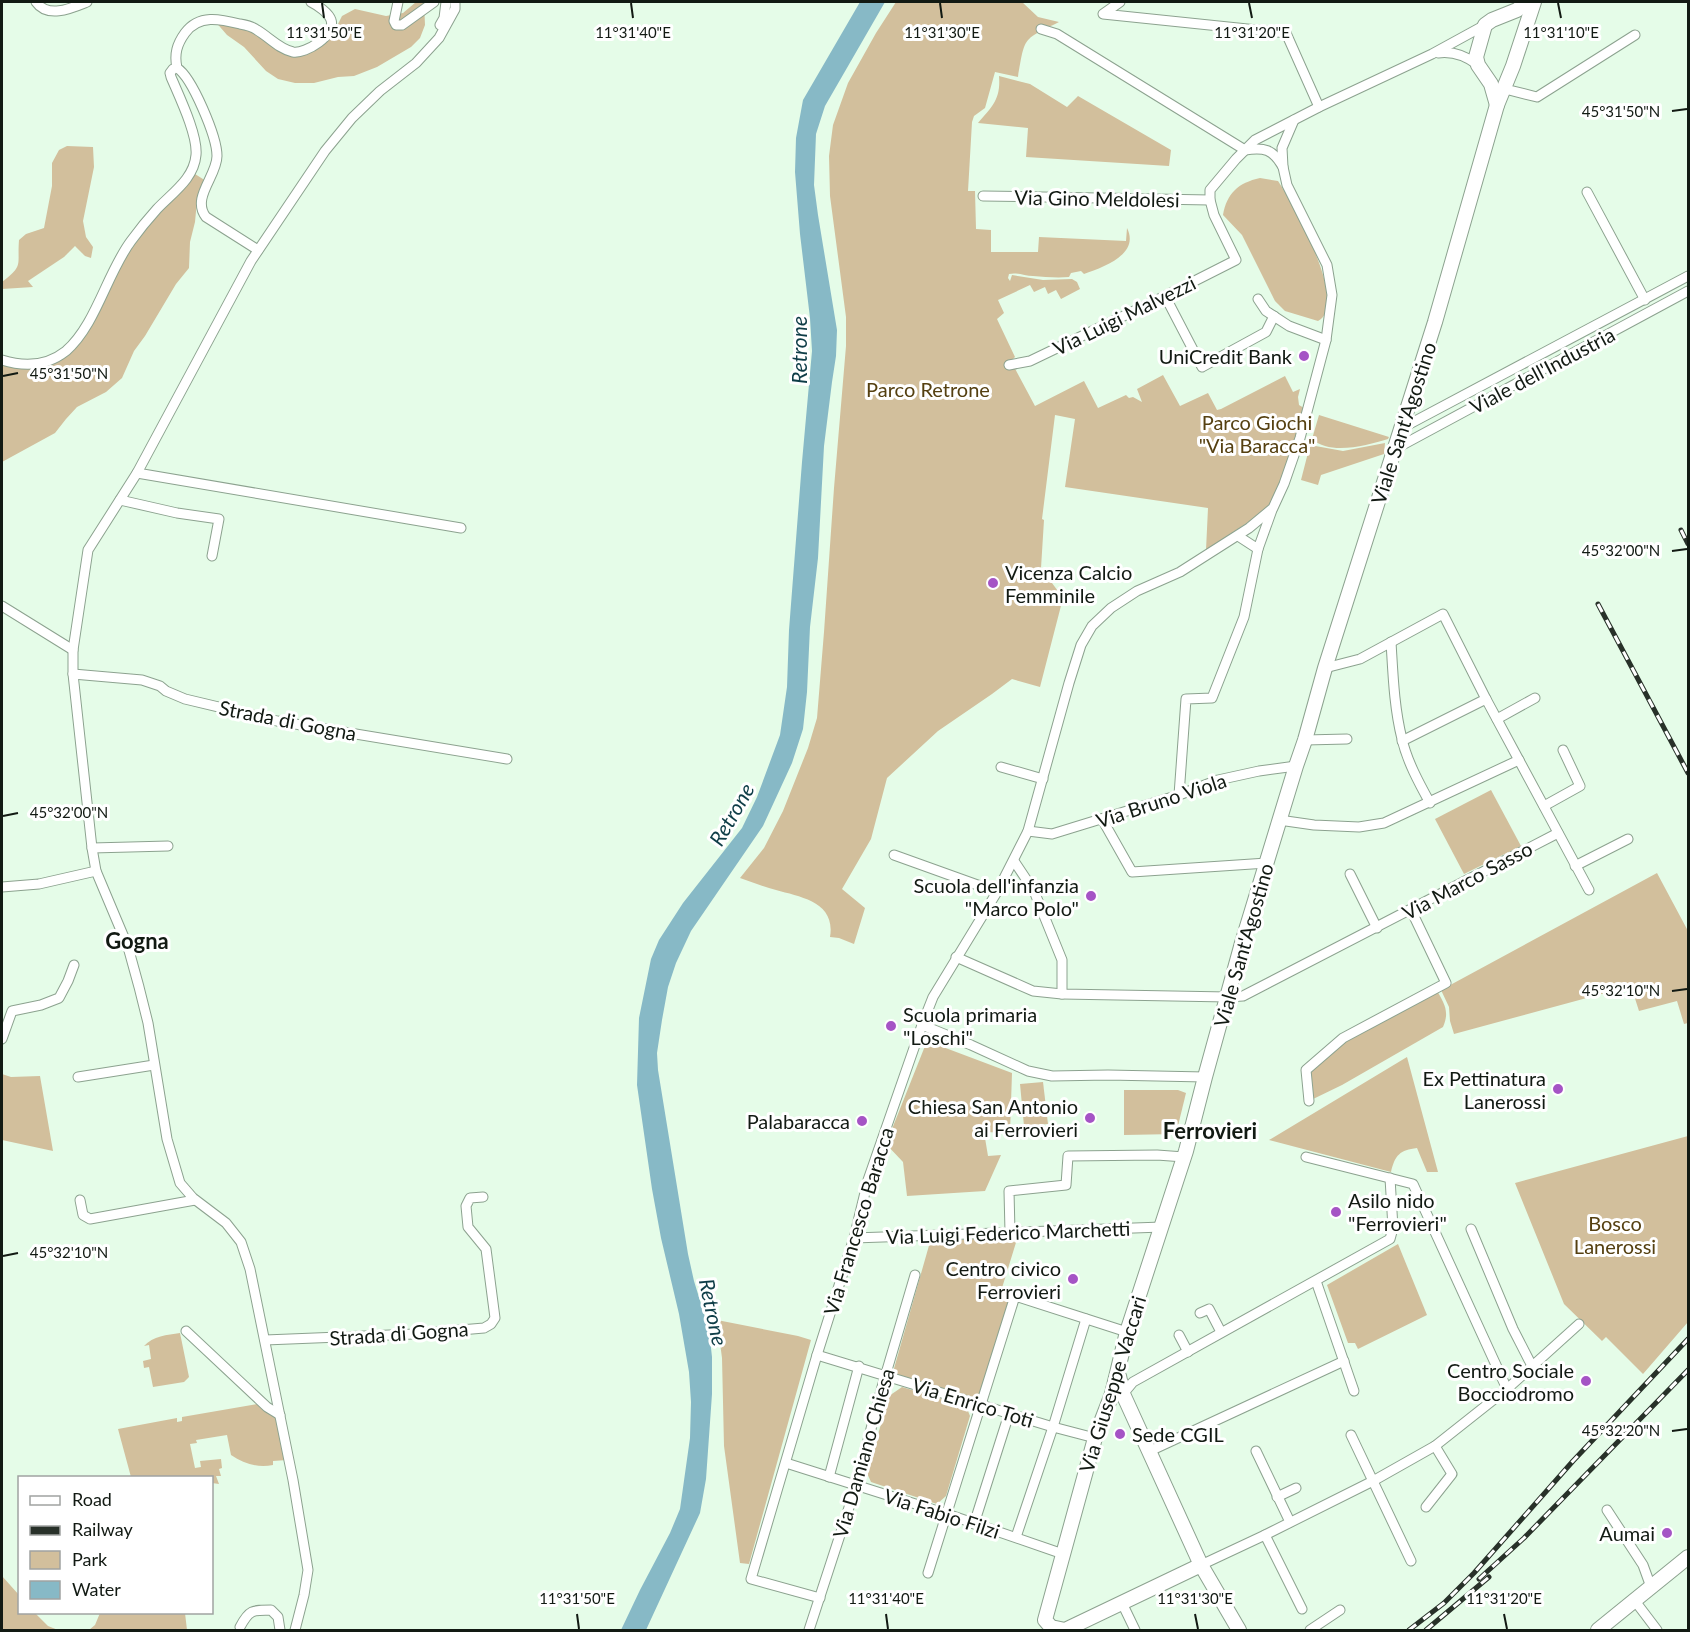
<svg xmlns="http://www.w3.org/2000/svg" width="1690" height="1632" viewBox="0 0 1690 1632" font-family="Lato,sans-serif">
  <rect width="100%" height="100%" fill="#e5fce8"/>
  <g fill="#d2bf9c">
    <path d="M 416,2 L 424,2 L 425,25 L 420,38 L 411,47 L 377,67 L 354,76 L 338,77 L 314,83 L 295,83 L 278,79 L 266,71 L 244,47 L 227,35 L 214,20 L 239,25 L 296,54 L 326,40 L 334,32 L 342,16 L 355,9 L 386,16 L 403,13 Z"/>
    <path d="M 896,2 L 1022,2 L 1038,17 L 1059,22 C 1022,40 1025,37 1018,77 L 995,72 L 985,108 L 974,116 L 972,122 L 968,191 L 975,191 L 976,229 L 991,230 L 991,252 L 1038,252 L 1039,237 L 1126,241 L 1127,228 C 1140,254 1104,267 1084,274 L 1081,271 L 1071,273 L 1069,277 C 1057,278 1045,277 1033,276 C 1025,276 1017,272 1009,274 L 1008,278 L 1010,281 L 1012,275 L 1043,280 L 1072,279 L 1077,282 L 1080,289 L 1061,299 L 1056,290 L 1048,294 L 1045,287 L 1034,292 L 1030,285 L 998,300 L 1004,313 L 997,319 L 1015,357 L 1011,361 L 1035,406 L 1084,381 L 1098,408 L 1126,395 L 1129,398 L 1133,397 L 1142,402 L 1137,389 L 1163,375 L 1180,406 L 1208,393 L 1217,410 L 1221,409 L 1285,376 L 1293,392 L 1300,389 L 1298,397 L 1299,405 L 1304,408 L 1284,482 L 1272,504 L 1262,513 L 1206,550 L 1208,508 L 1065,487 L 1075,419 L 1055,415 L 1042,519 L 1044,520 L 1041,568 L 1063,598 L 1040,687 L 1012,679 L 992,694 L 938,731 L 887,778 L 871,839 L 842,889 L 865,908 L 854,944 L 839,938 L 830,937 C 836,902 801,897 776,890 C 764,887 752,882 740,878 L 764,848 L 783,811 L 808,748 L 817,718 L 824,632 L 834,488 L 846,346 L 846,317 L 830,196 L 829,156 L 833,125 L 848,83 L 876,33 Z"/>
    <path d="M 999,76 L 1030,84 L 1067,107 L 1078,96 L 1171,150 L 1169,166 L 1026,157 L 1028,128 L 978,123 C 992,107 1001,99 999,76 Z"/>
    <path d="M 67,146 L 93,147 L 94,167 L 83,221 L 86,237 L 93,247 L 91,258 L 85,256 L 75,246 L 64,257 L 28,281 L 33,287 L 2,289 L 2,282 C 24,265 17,266 19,240 L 26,234 L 44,228 L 52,186 L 52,163 L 59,150 Z"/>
    <path d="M 195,174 L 206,181 L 197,201 L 195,222 L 190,242 L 189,268 L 176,284 L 145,336 L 134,351 L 122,378 L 106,392 L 77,407 L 66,419 L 55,433 L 2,462 L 2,359 L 33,363 L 34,379 L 42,378 L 73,340 L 128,247 Z"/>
    <path d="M 1260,178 L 1278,181 C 1292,202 1350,305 1318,321 L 1285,311 L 1275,301 L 1242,235 L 1223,215 C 1227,193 1238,183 1260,178 Z"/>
    <path d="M 1319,415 L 1389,437 L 1388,439 C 1367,445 1331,456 1312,439 Z"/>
    <path d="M 1385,443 L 1384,454 L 1321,475 L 1318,485 L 1301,480 L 1310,445 L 1343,451 Z"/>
    <path d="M 1491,790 L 1521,846 L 1464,874 L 1435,819 Z"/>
    <path d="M 1657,873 L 1688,931 L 1688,1023 L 1684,1024 L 1677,1001 L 1639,1011 L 1631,986 L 1454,1034 L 1450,1021 L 1449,1007 L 1441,990 Z"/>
    <path d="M 1436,989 C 1444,1003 1450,1011 1443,1027 L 1342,1085 L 1309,1101 L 1306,1070 L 1343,1038 Z"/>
    <path d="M 927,1041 L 1012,1073 L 1010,1133 L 984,1132 L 988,1156 L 1001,1155 L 985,1191 L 907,1196 L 903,1162 L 886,1144 Z"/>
    <path d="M 1407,1057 L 1438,1172 L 1427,1172 L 1417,1148 C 1400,1150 1395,1155 1391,1172 L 1269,1140 Z"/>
    <path d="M 2,1074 L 11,1077 L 40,1076 L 53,1151 L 2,1140 Z"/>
    <path d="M 1043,1082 L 1048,1124 L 1024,1126 L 1020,1084 Z"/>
    <path d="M 1124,1090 L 1178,1090 L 1186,1093 L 1176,1134 L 1124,1135 Z"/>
    <path d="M 1688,1136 L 1688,1322 L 1643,1374 L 1606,1337 L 1602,1341 L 1564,1304 L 1515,1183 Z"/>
    <path d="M 1018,1236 L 1002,1288 L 1013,1291 L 980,1400 L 895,1375 L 893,1372 L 930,1242 Z"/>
    <path d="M 1398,1244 L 1427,1315 L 1358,1349 L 1355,1343 L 1348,1343 L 1327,1285 Z"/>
    <path d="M 717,1320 L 798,1336 L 811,1340 L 749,1564 L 740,1563 L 724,1446 L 722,1358 Z"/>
    <path d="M 180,1333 L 189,1377 L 184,1382 L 153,1387 L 149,1367 L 144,1368 L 143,1361 L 151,1359 L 149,1345 L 144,1346 C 153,1336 167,1335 180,1333 Z"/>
    <path d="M 902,1387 L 966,1406 L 970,1416 L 946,1496 L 937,1504 L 871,1482 L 867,1473 L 889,1396 Z"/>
    <path d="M 263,1403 L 278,1416 L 287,1460 L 273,1461 L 273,1465 C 258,1468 244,1464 231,1455 L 227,1435 L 196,1440 L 197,1443 L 190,1444 L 195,1468 L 201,1467 L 200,1461 L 221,1459 L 222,1468 L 219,1469 L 221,1476 L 216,1476 L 219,1484 L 212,1483 L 212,1478 L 131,1477 L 118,1429 L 177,1418 L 177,1422 L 182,1421 L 182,1417 Z"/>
    <path d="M 2,1576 L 19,1595 L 20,1612 L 35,1613 L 48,1626 L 58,1630 L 2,1630 Z"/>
    <path d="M 100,1613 L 185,1613 L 187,1630 L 89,1630 L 95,1625 Z"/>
  </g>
  <path fill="#87b9c6" d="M 860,2 L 885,2 L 825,106 L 816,134 L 814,185 L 818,215 L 837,330 L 836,356 L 832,382 L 824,446 L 818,558 L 810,627 L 807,692 L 803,729 L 792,763 L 763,826 L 691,931 L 676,963 L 668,987 L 662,1020 L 657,1053 L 658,1070 L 688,1254 L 694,1281 L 709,1330 L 712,1357 L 712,1394 L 706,1479 L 700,1513 L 646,1630 L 621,1630 L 640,1590 L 670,1533 L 680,1509 L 690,1438 L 691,1402 L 689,1372 L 679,1314 L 661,1238 L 652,1189 L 637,1085 L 639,1018 L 651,959 L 659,940 L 683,903 L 742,828 L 757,797 L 780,735 L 787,687 L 789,630 L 802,462 L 812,351 L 810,318 L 800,234 L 795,172 L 796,138 L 803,100 Z"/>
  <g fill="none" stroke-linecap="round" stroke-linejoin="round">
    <g stroke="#8ca28f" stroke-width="11">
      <g id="minor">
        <path d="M 36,2 C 48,19 72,8 87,2"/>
        <path d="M 398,2 L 394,21 L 396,25 L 402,25 L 434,2"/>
        <path d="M 1120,2 L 1103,14 L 1286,33 L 1319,107"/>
        <path d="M 440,25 L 444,18 L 446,2"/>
        <path d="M 1041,29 L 1057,34 L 1245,150"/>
        <path d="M 1438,53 C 1453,51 1465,55 1478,65"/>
        <path d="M 1505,89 L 1537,97 L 1635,35"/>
        <path d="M 1245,150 C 1264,147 1273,149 1283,167"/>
        <path d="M 1587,192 L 1645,300"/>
        <path d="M 983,196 L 1210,200"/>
        <path d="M 258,250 L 206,217 C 191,198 217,176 217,156 C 217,137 192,77 177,68 C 174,54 177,44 185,33 C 199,14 220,19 240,24 C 246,25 252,26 257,30 C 269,37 279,49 293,52 C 306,54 336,35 331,20 C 329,13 317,5 311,2"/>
        <path d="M 1165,296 L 1202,367 L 1266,332 L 1274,316"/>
        <path d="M 1258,299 L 1266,311 L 1289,326 L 1326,340"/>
        <path d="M 2,360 C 24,367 47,366 66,351 C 96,325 107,273 131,241 C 139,230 148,219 157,209 C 172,193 194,179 196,155 C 198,135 179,96 171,77 L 170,73 L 173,69 L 177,68"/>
        <path d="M 1009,365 L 1030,361 L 1161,298 L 1236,260 L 1214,215 L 1210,200 L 1210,190 L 1236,159 L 1255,140 L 1319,107 L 1432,54 L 1485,25"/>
        <path d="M 1402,428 L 1688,276"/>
        <path d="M 1395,449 L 1688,291"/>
        <path d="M 137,473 L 461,528"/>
        <path d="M 120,500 L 177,513 L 219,519 L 212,556"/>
        <path d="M 1238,536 L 1258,549 L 1272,510"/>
        <path d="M 2,606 L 73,650"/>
        <path d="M 1391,642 C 1393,674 1394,707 1402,739 C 1407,761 1419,783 1430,803"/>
        <path d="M 1325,668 L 1360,659 L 1443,614 L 1486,699 L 1589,890"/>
        <path d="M 73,674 L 142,680 L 160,686 L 166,691 L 185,699 L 277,721 L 507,759"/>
        <path d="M 1497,719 L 1535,698"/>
        <path d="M 1305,740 L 1347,739"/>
        <path d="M 1402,741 L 1486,699"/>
        <path d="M 1001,767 L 1043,779"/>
        <path d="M 1179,795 L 1186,699 L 1212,698 L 1244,617 L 1258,549"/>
        <path d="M 1544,806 L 1580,786 L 1563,750"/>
        <path d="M 1102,819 L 1132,872 L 1267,863"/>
        <path d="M 1279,820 L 1314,825 L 1359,827 L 1384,823 L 1519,760"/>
        <path d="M 1028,831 L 1052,834 L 1179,795 L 1218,780 L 1259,771 L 1296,766"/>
        <path d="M 92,848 L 168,846"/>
        <path d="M 894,855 L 997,892"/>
        <path d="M 1014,861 L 1034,891 L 1062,960 L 1062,994"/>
        <path d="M 1575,866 L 1628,839"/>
        <path d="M 1350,874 L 1377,928"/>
        <path d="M 2,887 L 39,884 L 96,871"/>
        <path d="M 956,957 L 1033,991 L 1062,994 L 1228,997 L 1243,996 L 1558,833"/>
        <path d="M 922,1025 L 971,1045 L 1028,1071 L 1052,1076 L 1108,1075 L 1205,1077"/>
        <path d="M 2,1039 L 12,1011 L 41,1005 L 59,998 L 68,981 L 74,965"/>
        <path d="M 78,1077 L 154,1065"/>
        <path d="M 1309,1101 L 1306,1070 L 1343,1038 L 1446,983 L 1411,910"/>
        <path d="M 1306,1157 L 1413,1184 L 1507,1389"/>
        <path d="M 80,1200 L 83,1215 L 90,1219 L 195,1200"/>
        <path d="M 1471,1229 L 1513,1329 L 1532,1366"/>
        <path d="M 1010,1232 L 1009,1191 L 1066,1185 L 1068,1156 L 1157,1155 L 1184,1157"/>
        <path d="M 854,1238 L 1162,1227"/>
        <path d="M 1316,1281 L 1354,1391"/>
        <path d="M 1200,1313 L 1209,1309 L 1221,1332"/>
        <path d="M 186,1331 L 267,1407 L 280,1415"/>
        <path d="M 1179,1335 L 1188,1352"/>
        <path d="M 265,1340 L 414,1334 L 484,1328 L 491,1324 L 495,1318 L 486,1249 L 468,1227 L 466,1206 L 470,1198 L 483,1197"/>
        <path d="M 817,1355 L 1053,1427 L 1095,1438"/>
        <path d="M 1123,1394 L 1133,1382 L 1390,1239 L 1393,1228 L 1390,1178"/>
        <path d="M 1351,1435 L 1411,1561"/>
        <path d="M 1150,1451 L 1344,1361"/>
        <path d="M 1256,1451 L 1290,1522"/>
        <path d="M 786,1463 L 947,1514 L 1063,1554"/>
        <path d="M 829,1477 L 859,1366"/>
        <path d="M 1277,1497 L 1296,1488"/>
        <path d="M 1426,1507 L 1452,1474 L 1435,1446"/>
        <path d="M 1607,1510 L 1643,1565 L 1651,1587"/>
        <path d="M 974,1524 L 1009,1414"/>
        <path d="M 1265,1535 L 1302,1609"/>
        <path d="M 1016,1537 L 1053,1427 L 1086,1319"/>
        <path d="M 1201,1565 L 1265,1535 L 1373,1481 L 1435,1446 L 1507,1389 L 1579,1324"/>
        <path d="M 928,1573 L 1015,1296 L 1127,1332"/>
        <path d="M 820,1598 L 751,1579 L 817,1355 L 854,1238 L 868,1180 L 922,1025 L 933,997 L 997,892 L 1028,831 L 1069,683 L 1081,645 L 1092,626 L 1111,608 L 1137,591 L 1180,572 L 1249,528 L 1273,508 L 1284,484 L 1300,438 L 1326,340 L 1332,295 L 1327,265 L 1287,185 L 1283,167 L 1282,148 L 1294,120"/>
        <path d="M 1635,1601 L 1657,1630"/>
        <path d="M 1122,1603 L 1135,1630"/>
        <path d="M 240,1627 C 249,1610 252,1610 271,1610 L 278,1617 L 280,1630"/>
        <path d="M 295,1630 L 304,1595 L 308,1570 L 293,1480 L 250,1269 L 241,1242 L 226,1223 L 193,1198 L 180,1183 L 167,1139 L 148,1023 L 139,987 L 128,947 L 96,871 L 92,848 L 73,674 L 73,650 L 88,550 L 137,473 L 251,261 L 325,151 L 352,118 L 380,91 L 416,63 L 439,38 L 455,9 L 455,2"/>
        <path d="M 809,1630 L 856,1486 L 882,1387 L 915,1275"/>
        <path d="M 1310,1630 L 1340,1610"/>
      </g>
    </g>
    <g stroke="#8ca28f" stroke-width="16">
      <g id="secondary">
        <path d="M 1497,105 L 1491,84 L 1478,65 L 1476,57 L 1485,25 L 1492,20 L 1517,10 L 1527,2"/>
        <path d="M 1119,1376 L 1123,1394 L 1201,1565 L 1239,1630"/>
        <path d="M 1201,1565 L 1065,1630 L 1051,1627 L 1045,1620 L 1095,1438 L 1112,1394 L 1127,1332 L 1186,1151 L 1205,1077 L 1242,943 L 1296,766 L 1305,740 L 1325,668 L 1435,322 L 1497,105 L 1513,66 L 1534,2"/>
        <path d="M 1598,1630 L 1688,1557"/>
      </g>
    </g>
    <use href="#minor" stroke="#fff" stroke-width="9"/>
    <use href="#secondary" stroke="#fff" stroke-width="14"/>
    <g stroke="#283129" stroke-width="5">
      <g id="rail">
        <path d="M 1681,530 L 1688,544"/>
        <path d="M 1598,604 L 1688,773"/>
        <path d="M 1479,1579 L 1524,1538 L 1688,1370"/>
        <path d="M 1409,1630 L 1444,1603 L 1474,1573 L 1573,1461 L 1688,1339"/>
        <path d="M 1426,1630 L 1489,1577"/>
      </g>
    </g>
    <use href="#rail" stroke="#fff" stroke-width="3" stroke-dasharray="9" stroke-linecap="butt"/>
  </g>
  <path fill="none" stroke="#121a13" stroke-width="2" d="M 322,3 L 324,18M 631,3 L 633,18M 940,3 L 942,18M 1249,3 L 1252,18M 1558,3 L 1561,18M 1672,111 L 1687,109M 3,376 L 18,373M 1672,551 L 1687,549M 3,816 L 18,813M 1672,991 L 1687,989M 3,1256 L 18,1253M 1672,1431 L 1687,1429M 577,1614 L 579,1629M 886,1614 L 888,1629M 1195,1614 L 1198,1629M 1504,1614 L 1507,1629"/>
  <g fill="#a554c5" stroke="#fff" stroke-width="2">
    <circle cx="1304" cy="356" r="6"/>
    <circle cx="993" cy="583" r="6"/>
    <circle cx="1091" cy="896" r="6"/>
    <circle cx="891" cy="1026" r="6"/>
    <circle cx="1558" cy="1089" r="6"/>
    <circle cx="1090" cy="1118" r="6"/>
    <circle cx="862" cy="1121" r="6"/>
    <circle cx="1336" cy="1212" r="6"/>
    <circle cx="1073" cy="1279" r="6"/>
    <circle cx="1586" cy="1381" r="6"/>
    <circle cx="1120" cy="1434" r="6"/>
    <circle cx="1667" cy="1533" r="6"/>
  </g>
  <g text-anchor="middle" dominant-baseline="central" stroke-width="6" stroke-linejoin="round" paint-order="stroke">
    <g font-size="20" fill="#121a13" stroke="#fff">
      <text transform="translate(1097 198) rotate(1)">Via Gino Meldolesi</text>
      <text transform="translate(1124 315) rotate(-26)">Via Luigi Malvezzi</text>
      <text transform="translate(1542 370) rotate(-28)">Viale dell'Industria</text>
      <text transform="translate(1403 423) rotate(-72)">Viale Sant'Agostino</text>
      <text transform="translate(288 720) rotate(11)">Strada di Gogna</text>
      <text transform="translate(1161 800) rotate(-18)">Via Bruno Viola</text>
      <text transform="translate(1467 880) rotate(-28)">Via Marco Sasso</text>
      <text transform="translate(1243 945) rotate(-74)">Viale Sant'Agostino</text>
      <text transform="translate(858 1221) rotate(-73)">Via Francesco Baracca</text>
      <text transform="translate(1008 1232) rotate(-2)">Via Luigi Federico Marchetti</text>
      <text transform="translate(399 1333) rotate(-4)">Strada di Gogna</text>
      <text transform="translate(1112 1384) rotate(-73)">Via Giuseppe Vaccari</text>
      <text transform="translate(973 1402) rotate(17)">Via Enrico Toti</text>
      <text transform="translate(863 1453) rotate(-74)">Via Damiano Chiesa</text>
      <text transform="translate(942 1513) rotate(18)">Via Fabio Filzi</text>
    </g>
    <g font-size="20" fill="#121a13" stroke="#fff" text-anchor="end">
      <text x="1292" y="356">UniCredit Bank</text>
      <text x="1005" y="572" text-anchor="start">Vicenza Calcio<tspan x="1005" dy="23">Femminile</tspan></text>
      <text x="1079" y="885">Scuola dell'infanzia<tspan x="1079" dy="23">"Marco Polo"</tspan></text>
      <text x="903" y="1014" text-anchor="start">Scuola primaria<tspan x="903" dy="23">"Loschi"</tspan></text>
      <text x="1546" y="1078">Ex Pettinatura<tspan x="1546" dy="23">Lanerossi</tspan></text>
      <text x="1078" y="1106">Chiesa San Antonio<tspan x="1078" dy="23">ai Ferrovieri</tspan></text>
      <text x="850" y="1121">Palabaracca</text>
      <text x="1348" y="1200" text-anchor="start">Asilo nido<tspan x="1348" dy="23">"Ferrovieri"</tspan></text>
      <text x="1061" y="1268">Centro civico<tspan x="1061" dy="23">Ferrovieri</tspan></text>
      <text x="1574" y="1370">Centro Sociale<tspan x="1574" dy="23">Bocciodromo</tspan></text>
      <text x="1132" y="1434" text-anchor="start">Sede CGIL</text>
      <text x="1655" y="1533">Aumai</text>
    </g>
    <g font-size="20" fill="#554011" stroke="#fff">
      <text x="928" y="389">Parco Retrone</text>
      <text x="1257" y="422">Parco Giochi<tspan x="1257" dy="23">"Via Baracca"</tspan></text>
      <text x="1615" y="1223">Bosco<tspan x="1615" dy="23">Lanerossi</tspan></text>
    </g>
    <g font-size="21" font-style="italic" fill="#0e3d47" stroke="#fff">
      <text transform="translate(798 350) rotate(-90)">Retrone</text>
      <text transform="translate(731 814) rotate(-60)">Retrone</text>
      <text transform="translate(714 1312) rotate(78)">Retrone</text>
    </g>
    <g font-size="22" font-weight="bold" fill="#121a13" stroke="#fff">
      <text x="137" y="940">Gogna</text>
      <text x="1210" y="1130">Ferrovieri</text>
    </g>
  </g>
  <g font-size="15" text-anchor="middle" fill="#121a13" stroke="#fff" stroke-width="6" stroke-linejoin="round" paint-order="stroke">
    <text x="324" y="38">11°31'50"E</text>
    <text x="633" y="38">11°31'40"E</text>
    <text x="942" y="38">11°31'30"E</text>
    <text x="1252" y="38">11°31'20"E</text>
    <text x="1561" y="38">11°31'10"E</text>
    <text x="1621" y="117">45°31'50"N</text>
    <text x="69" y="379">45°31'50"N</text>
    <text x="1621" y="556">45°32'00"N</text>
    <text x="69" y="818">45°32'00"N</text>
    <text x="1621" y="996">45°32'10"N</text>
    <text x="69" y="1258">45°32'10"N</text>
    <text x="1621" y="1436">45°32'20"N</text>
    <text x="577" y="1604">11°31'50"E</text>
    <text x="886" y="1604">11°31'40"E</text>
    <text x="1195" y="1604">11°31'30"E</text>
    <text x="1504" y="1604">11°31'20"E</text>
  </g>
  <rect width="1690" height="1632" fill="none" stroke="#121a13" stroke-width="6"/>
  <rect x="18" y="1476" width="195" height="138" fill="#ffffff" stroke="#a0a3a1" stroke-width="1.5"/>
  <rect x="30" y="1496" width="30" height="9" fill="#ffffff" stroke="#a0a3a1" stroke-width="1.5"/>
  <text x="72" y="1506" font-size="18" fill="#121a13">Road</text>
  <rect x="30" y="1526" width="30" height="9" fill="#283129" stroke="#a0a3a1" stroke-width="1.5"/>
  <text x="72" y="1536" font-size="18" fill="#121a13">Railway</text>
  <rect x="30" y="1551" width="30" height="18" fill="#d2bf9c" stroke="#a0a3a1" stroke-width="1.5"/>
  <text x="72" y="1566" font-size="18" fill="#121a13">Park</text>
  <rect x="30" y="1581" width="30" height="18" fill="#87b9c6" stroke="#a0a3a1" stroke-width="1.5"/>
  <text x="72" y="1596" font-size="18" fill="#121a13">Water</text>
</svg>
